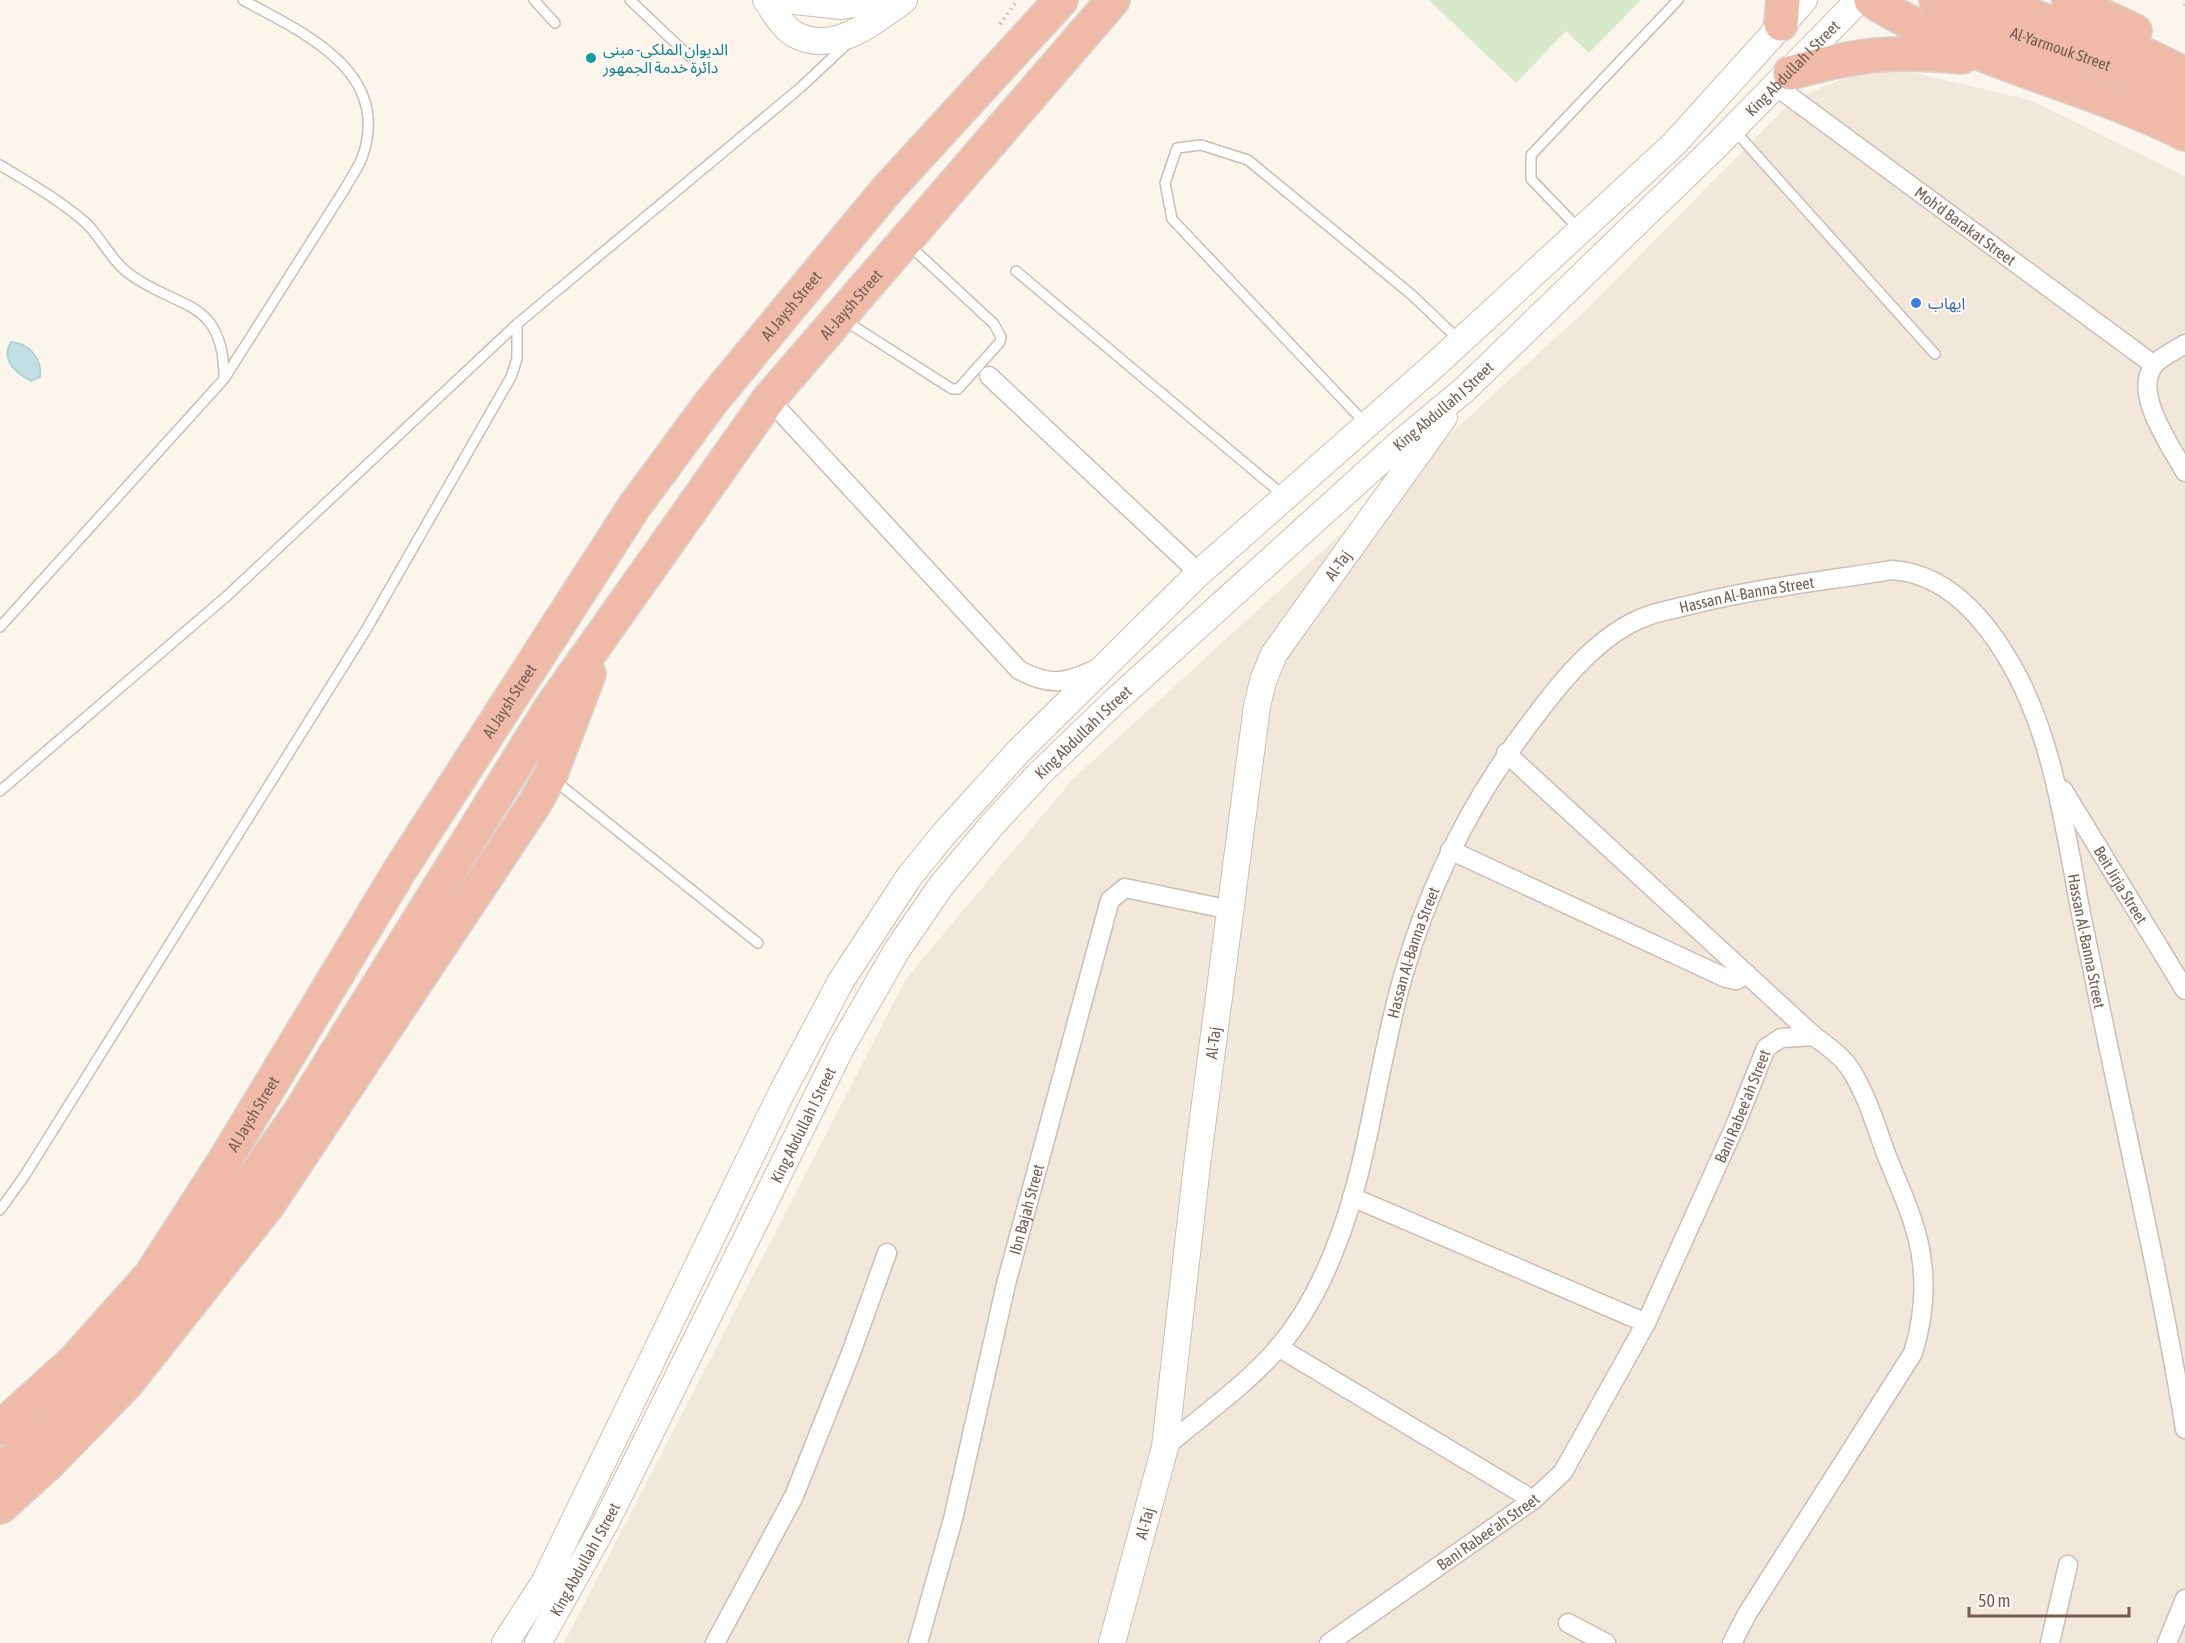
<svg xmlns="http://www.w3.org/2000/svg" width="2185" height="1643" viewBox="0 0 2185 1643" font-family="'Asap Condensed','Noto Sans Arabic',sans-serif">
  <rect width="100%" height="100%" fill="#fbf5ec"/>
  <path fill="#f2e7db" d="M 1877,64 L 2030,100 L 2185,176 L 2185,1643 L 564,1643 L 906,979 L 1072,780 L 1586,310 L 1793,100 Z"/>
  <path fill="#d7e8cb" d="M 1429,0 L 1639,0 L 1640,1 L 1589,53 L 1566,31 L 1516,83 Z"/>
  <path fill="#c1e0e4" stroke="#a8cfd5" stroke-width="1.5" d="M 11,342 C 29,343 43,359 40,377 L 31,381 C 16,373 0,360 11,342 Z"/>
  <g fill="none" stroke-linecap="round" stroke-linejoin="round">
    <g stroke="#cdbdb2" stroke-width="12">
      <g id="lane">
        <path d="M 534,0 L 555,23"/>
        <path d="M 630,0 L 689,56"/>
        <path d="M 1735,131 L 1935,354"/>
        <path d="M 0,165 C 29,183 62,201 87,224 C 102,239 111,260 128,273 C 177,310 224,297 224,378"/>
        <path d="M 1579,229 L 1531,179 L 1531,155 L 1678,0"/>
        <path d="M 1016,271 L 1283,495"/>
        <path d="M 844,320 L 952,389 L 958,389 L 1000,342 L 1001,337 L 994,324 L 909,245"/>
        <path d="M 1365,423 L 1172,219 L 1165,183 L 1177,148 L 1201,145 L 1248,160 L 1412,295 L 1459,340"/>
        <path d="M 0,627 L 224,379 L 346,187 C 351,177 358,168 362,158 C 393,72 304,33 243,0"/>
        <path d="M 554,780 L 758,943"/>
        <path d="M 0,791 L 228,595 L 517,324 L 800,88 L 848,43"/>
        <path d="M 0,1210 L 25,1175 L 366,630 L 511,377 L 517,359 L 517,324"/>
      </g>
    </g>
    <g stroke="#cdbdb2" stroke-width="21">
      <g id="street">
        <path id="s1" d="M 1777,87 L 2154,365"/>
        <path d="M 2185,344 C 2176,350 2160,357 2154,365 C 2132,393 2171,446 2185,472"/>
        <path d="M 989,376 L 1199,573"/>
        <path d="M 769,399 L 1019,670 C 1049,686 1064,684 1094,670"/>
        <path d="M 1506,753 L 1814,1036"/>
        <path id="s2" d="M 2063,790 L 2185,990"/>
        <path d="M 1450,850 L 1726,978 L 1736,980 L 1747,974"/>
        <path d="M 1352,1197 L 1646,1323"/>
        <path d="M 1278,1347 L 1533,1500"/>
        <path id="s3" d="M 1165,1447 C 1203,1415 1246,1385 1278,1348 C 1301,1321 1321,1284 1334,1251 C 1370,1163 1377,1064 1404,973 C 1431,879 1477,791 1537,714 C 1564,678 1599,636 1642,618 C 1656,612 1674,609 1690,605 C 1756,588 1825,581 1892,570 C 1951,574 1991,626 2017,675 C 2050,738 2061,807 2074,875 C 2080,913 2089,950 2096,987 C 2126,1134 2161,1281 2185,1429"/>
        <path d="M 1568,1623 L 1606,1643"/>
        <path d="M 715,1643 L 794,1496 L 851,1353 L 887,1253"/>
        <path id="s4" d="M 918,1643 L 953,1519 L 1006,1284 L 1110,900 L 1125,888 L 1231,910"/>
        <path id="s5" d="M 1329,1643 L 1533,1500 L 1563,1472 L 1646,1323 L 1735,1126 L 1766,1048 L 1781,1038 L 1814,1036 C 1827,1046 1842,1056 1851,1070 C 1867,1096 1876,1126 1886,1154 C 1900,1189 1918,1225 1922,1263 C 1926,1294 1922,1324 1913,1353 L 1747,1614 L 1732,1643"/>
        <path d="M 2050,1643 L 2068,1565"/>
        <path d="M 2167,1643 L 2185,1599"/>
      </g>
    </g>
    <g stroke="#cfbeb0" stroke-width="28">
      <g id="secondary">
        <path d="M 766,0 C 774,11 783,29 796,35 C 835,55 874,21 904,0"/>
        <path d="M 785,0 L 842,6 L 874,0"/>
        <path d="M 505,1643 L 544,1583 L 780,1096 L 841,981 L 909,877 L 943,835 L 1018,752 L 1199,573 L 1438,362 L 1674,144 L 1804,0"/>
        <path id="s6" d="M 538,1643 L 607,1520 L 842,1046 L 897,950 L 941,886 L 992,825 L 1039,774 L 1115,701 L 1399,444 L 1464,390 L 1715,147 L 1859,0"/>
        <path id="s7" d="M 1112,1643 L 1165,1447 L 1197,1165 L 1257,706 L 1263,681 L 1274,654 L 1444,417"/>
      </g>
    </g>
    <g stroke="#d8d2ce" stroke-width="36">
      <g id="highway">
        <path d="M 1871,0 C 1968,62 2083,83 2185,134"/>
        <path id="s8" d="M 1936,0 C 2015,41 2107,55 2185,100"/>
        <path d="M 1986,0 L 2148,56 L 2185,74"/>
        <path d="M 2069,0 L 2135,31"/>
        <path d="M 1781,24 L 1783,0"/>
        <path d="M 1790,73 C 1857,54 1892,50 1962,57"/>
        <path id="s9" d="M 0,1428 L 74,1361 L 151,1275 L 225,1160 L 400,870 L 634,507 L 712,401 L 885,192 L 1061,0"/>
        <path id="s10" d="M 0,1470 L 55,1424 L 135,1337 L 182,1279 L 298,1115 L 550,709 L 769,399 L 1113,0"/>
        <path d="M 0,1507 L 49,1463 L 126,1384 L 268,1205 L 535,803 L 550,776 L 589,674"/>
      </g>
    </g>
    <g stroke="#d4b8a8" stroke-width="4" stroke-dasharray="1.5 4.5" stroke-linecap="butt">
      <path d="M 2185,4 L 2185,9"/>
      <path d="M 1000,24 L 1017,1"/>
    </g>
    <use href="#lane" stroke="#fff" stroke-width="9"/>
    <use href="#street" stroke="#fff" stroke-width="18"/>
    <use href="#secondary" stroke="#fff" stroke-width="26"/>
    <use href="#highway" stroke="#f0baa9" stroke-width="33"/>
  </g>
  <circle fill="#0f9aa8" stroke="#fef9f2" stroke-width="2" cx="591" cy="58" r="6"/>
  <circle fill="#3f7fe0" stroke="#fef9f2" stroke-width="2" cx="1916" cy="303" r="6"/>
  <g text-anchor="middle" dominant-baseline="central" stroke-width="4.5" stroke-linejoin="round" paint-order="stroke">
    <g font-size="16" fill="#0d838f" stroke="#fef9f2" text-anchor="start">
      <text x="603" y="49">الديوان الملكي- مبنى<tspan x="603" dy="18">دائرة خدمة الجمهور</tspan></text>
    </g>
    <g font-size="16" fill="#755d50" stroke="#fef9f2">
      <text stroke="none"><textPath href="#s8" startOffset="134">Al-Yarmouk Street</textPath></text>
      <text stroke="none"><textPath href="#s6" startOffset="2040">King Abdullah I Street</textPath></text>
      <text stroke="none"><textPath href="#s1" startOffset="234">Moh'd Barakat Street</textPath></text>
      <text stroke="none"><textPath href="#s9" startOffset="1378">Al Jaysh Street</textPath></text>
      <text stroke="none"><textPath href="#s10" startOffset="1448">Al-Jaysh Street</textPath></text>
      <text stroke="none"><textPath href="#s6" startOffset="1554">King Abdullah I Street</textPath></text>
      <text stroke="none"><textPath href="#s7" startOffset="1114">Al-Taj</textPath></text>
      <text stroke="none"><textPath href="#s3" startOffset="1094">Hassan Al-Banna Street</textPath></text>
      <text stroke="none"><textPath href="#s9" startOffset="892">Al Jaysh Street</textPath></text>
      <text stroke="none"><textPath href="#s6" startOffset="1068">King Abdullah I Street</textPath></text>
      <text stroke="none"><textPath href="#s2" startOffset="111">Beit Jirja Street</textPath></text>
      <text stroke="none"><textPath href="#s3" startOffset="1688">Hassan Al-Banna Street</textPath></text>
      <text stroke="none"><textPath href="#s3" startOffset="572">Hassan Al-Banna Street</textPath></text>
      <text stroke="none"><textPath href="#s7" startOffset="610">Al-Taj</textPath></text>
      <text stroke="none"><textPath href="#s5" startOffset="698">Bani Rabee'ah Street</textPath></text>
      <text stroke="none"><textPath href="#s9" startOffset="406">Al Jaysh Street</textPath></text>
      <text stroke="none"><textPath href="#s6" startOffset="582">King Abdullah I Street</textPath></text>
      <text stroke="none"><textPath href="#s4" startOffset="447">Ibn Bajah Street</textPath></text>
      <text stroke="none"><textPath href="#s7" startOffset="124">Al-Taj</textPath></text>
      <text stroke="none"><textPath href="#s5" startOffset="194">Bani Rabee'ah Street</textPath></text>
      <text stroke="none"><textPath href="#s6" startOffset="96">King Abdullah I Street</textPath></text>
    </g>
    <g font-size="16" fill="#366cbe" stroke="#fef9f2" text-anchor="start">
      <text x="1928" y="303">ايهاب</text>
    </g>
  </g>
  <path d="M1969 1607v9h160v-9" fill="none" stroke="#755d50" stroke-width="3"/>
  <text x="1978" y="1607" font-size="18" fill="#755d50" stroke="#fef9f2" stroke-width="4.5" paint-order="stroke">50 m</text>
</svg>
